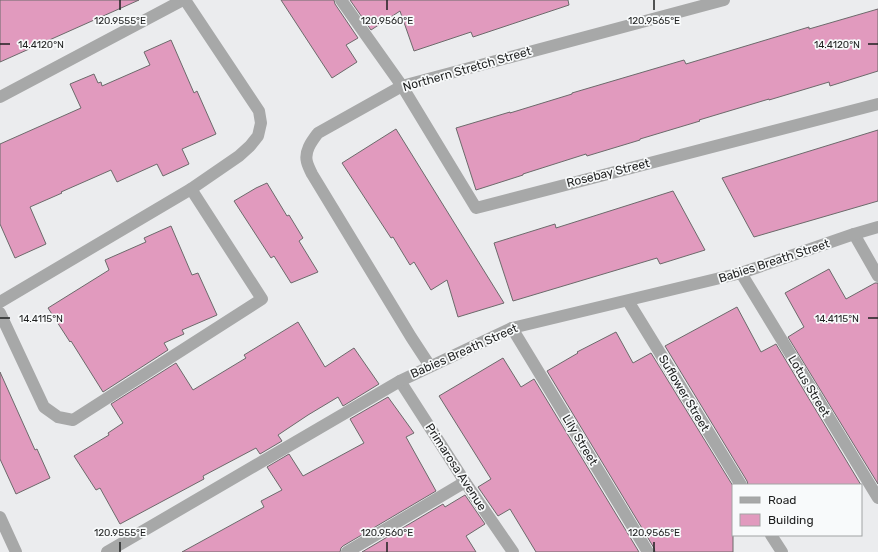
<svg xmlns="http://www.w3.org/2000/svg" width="878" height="552" viewBox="0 0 878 552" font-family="Rubik,sans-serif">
  <rect width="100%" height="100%" fill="#ebecee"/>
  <g fill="#e19abe" stroke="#6c6a6b">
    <path d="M 0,0 L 139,0 L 0,62 Z"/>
    <path d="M 281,0 L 334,0 L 335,4 L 358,38 L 346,45 L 357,62 L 332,78 Z"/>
    <path d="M 350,0 L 568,0 L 569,5 L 473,37 L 471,32 L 414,51 L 400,11 L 371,30 Z"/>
    <path d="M 878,9 L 878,71 L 830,86 L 829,82 L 769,100 L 769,99 L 699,120 L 700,121 L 640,139 L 640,140 L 587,156 L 586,154 L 523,174 L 523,175 L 476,190 L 456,128 L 510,112 L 510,113 L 572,94 L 572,93 L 684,60 L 686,64 L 809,27 L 809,29 Z"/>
    <path d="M 171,40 L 194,93 L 197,91 L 216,134 L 182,149 L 189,164 L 163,176 L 157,164 L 117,182 L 111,170 L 61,192 L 62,193 L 30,207 L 46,244 L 15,258 L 0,224 L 0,144 L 81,108 L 70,84 L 94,74 L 98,83 L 101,82 L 102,86 L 150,65 L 144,52 Z"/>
    <path d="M 396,129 L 504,303 L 458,317 L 447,280 L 431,290 L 414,262 L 410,265 L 393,237 L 391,238 L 342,163 Z"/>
    <path d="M 878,130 L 878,201 L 754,237 L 722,178 Z"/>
    <path d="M 267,183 L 287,216 L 289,215 L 303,238 L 299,241 L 318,272 L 291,283 L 274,256 L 271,258 L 234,201 L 256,188 Z"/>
    <path d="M 673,191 L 705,250 L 660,264 L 657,258 L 513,301 L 494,243 L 555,224 L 556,228 Z"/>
    <path d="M 171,226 L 192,275 L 198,273 L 217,315 L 182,330 L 184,334 L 164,343 L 168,350 L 103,392 L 71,341 L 70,342 L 48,308 L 109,270 L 105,260 L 146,242 L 144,238 Z"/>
    <path d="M 829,269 L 846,299 L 875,283 L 878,283 L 878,484 L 788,337 L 804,327 L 785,293 Z"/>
    <path d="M 737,307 L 761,352 L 776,344 L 861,485 L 748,485 L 747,481 L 665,346 Z"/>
    <path d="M 298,322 L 325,367 L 354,348 L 379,384 L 343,406 L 338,397 L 308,415 L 278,435 L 282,441 L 260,454 L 256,448 L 203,476 L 204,479 L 120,524 L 100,488 L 96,490 L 74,456 L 109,435 L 108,433 L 123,423 L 111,404 L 176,363 L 193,390 L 246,358 L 244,355 Z"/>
    <path d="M 616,332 L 633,363 L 651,353 L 733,486 L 733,552 L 655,552 L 654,548 L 547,371 L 578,353 L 577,352 Z"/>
    <path d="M 503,358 L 521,387 L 534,379 L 639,552 L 536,552 L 510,509 L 498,516 L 478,487 L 491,479 L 439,396 Z"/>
    <path d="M 0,372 L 35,450 L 37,449 L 50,478 L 16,494 L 0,459 Z"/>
    <path d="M 388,397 L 414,433 L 406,437 L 436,491 L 343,546 L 341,548 L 340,552 L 182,552 L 264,507 L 261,501 L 282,490 L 267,467 L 289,454 L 303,476 L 364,443 L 350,419 Z"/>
    <path d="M 465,495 L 485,524 L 466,536 L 476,552 L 362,552 L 443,504 L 445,507 Z"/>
  </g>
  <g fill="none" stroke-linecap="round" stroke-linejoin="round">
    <g stroke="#a7a8a8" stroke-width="12">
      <path d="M 341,0 L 402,86 L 476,208 L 878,104"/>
      <path d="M 0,97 L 183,0"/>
      <path d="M 854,234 L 878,276"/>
      <path d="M 741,273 L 878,498"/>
      <path d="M 628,301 L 741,485"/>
      <path d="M 0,302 L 191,189 L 239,156 L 250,146 L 258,136 L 261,123 L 259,111 L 185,0"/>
      <path d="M 0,313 L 44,407 L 58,417 L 73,420 L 262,299 L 191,189"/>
      <path d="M 512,328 L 648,552"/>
      <path d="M 430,366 L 411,337 L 312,174 C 310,170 308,166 307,162 C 304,151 312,141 318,133 L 402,86 L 724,0"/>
      <path d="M 400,381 L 465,482 L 513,552"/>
      <path d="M 0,517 L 16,552"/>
      <path d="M 771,535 L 782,552"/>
      <path d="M 107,552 L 400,381 L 512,328 L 741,273 L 854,234 L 878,227"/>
      <path d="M 347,552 L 465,482"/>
    </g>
  </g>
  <path fill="none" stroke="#1f2020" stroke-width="1.5" d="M 120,0 L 120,10M 387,0 L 387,10M 654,0 L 654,10M 0,44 L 10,44M 868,44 L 878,44M 0,318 L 10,318M 868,318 L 878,318M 120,542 L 120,552M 387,542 L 387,552M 654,542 L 654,552"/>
  <g text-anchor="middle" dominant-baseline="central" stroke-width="3.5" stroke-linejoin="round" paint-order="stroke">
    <g font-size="12" fill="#1f2020" stroke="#f8fafb">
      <text transform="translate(467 69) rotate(-16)">Northern Stretch Street</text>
      <text transform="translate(608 173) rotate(-14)">Rosebay Street</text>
      <text transform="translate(774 261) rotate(-18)">Babies Breath Street</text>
      <text transform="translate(464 351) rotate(-24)">Babies Breath Street</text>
      <text transform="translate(809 386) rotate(59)">Lotus Street</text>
      <text transform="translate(684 393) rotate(59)">Suflower Street</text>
      <text transform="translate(580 440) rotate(59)">Lily Street</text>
      <text transform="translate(456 467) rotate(57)">Primarosa Avenue</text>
    </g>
  </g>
  <g font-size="10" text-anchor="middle" fill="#1f2020" stroke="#f8fafb" stroke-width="3.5" stroke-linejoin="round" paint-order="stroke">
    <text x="120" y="24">120.9555°E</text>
    <text x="387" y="24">120.9560°E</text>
    <text x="654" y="24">120.9565°E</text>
    <text x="41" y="48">14.4120°N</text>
    <text x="837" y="48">14.4120°N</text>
    <text x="41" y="322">14.4115°N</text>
    <text x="837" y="322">14.4115°N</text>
    <text x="120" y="536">120.9555°E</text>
    <text x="387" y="536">120.9560°E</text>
    <text x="654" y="536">120.9565°E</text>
  </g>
  <rect x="732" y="484" width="130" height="52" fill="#f8fafb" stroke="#a1a3a3"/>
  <rect x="740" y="497" width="20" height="6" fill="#a7a8a8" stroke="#a1a3a3"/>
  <text x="768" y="504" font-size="12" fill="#1f2020">Road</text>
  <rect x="740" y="514" width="20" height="12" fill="#e19abe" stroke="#a1a3a3"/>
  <text x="768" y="524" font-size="12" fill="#1f2020">Building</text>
</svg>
